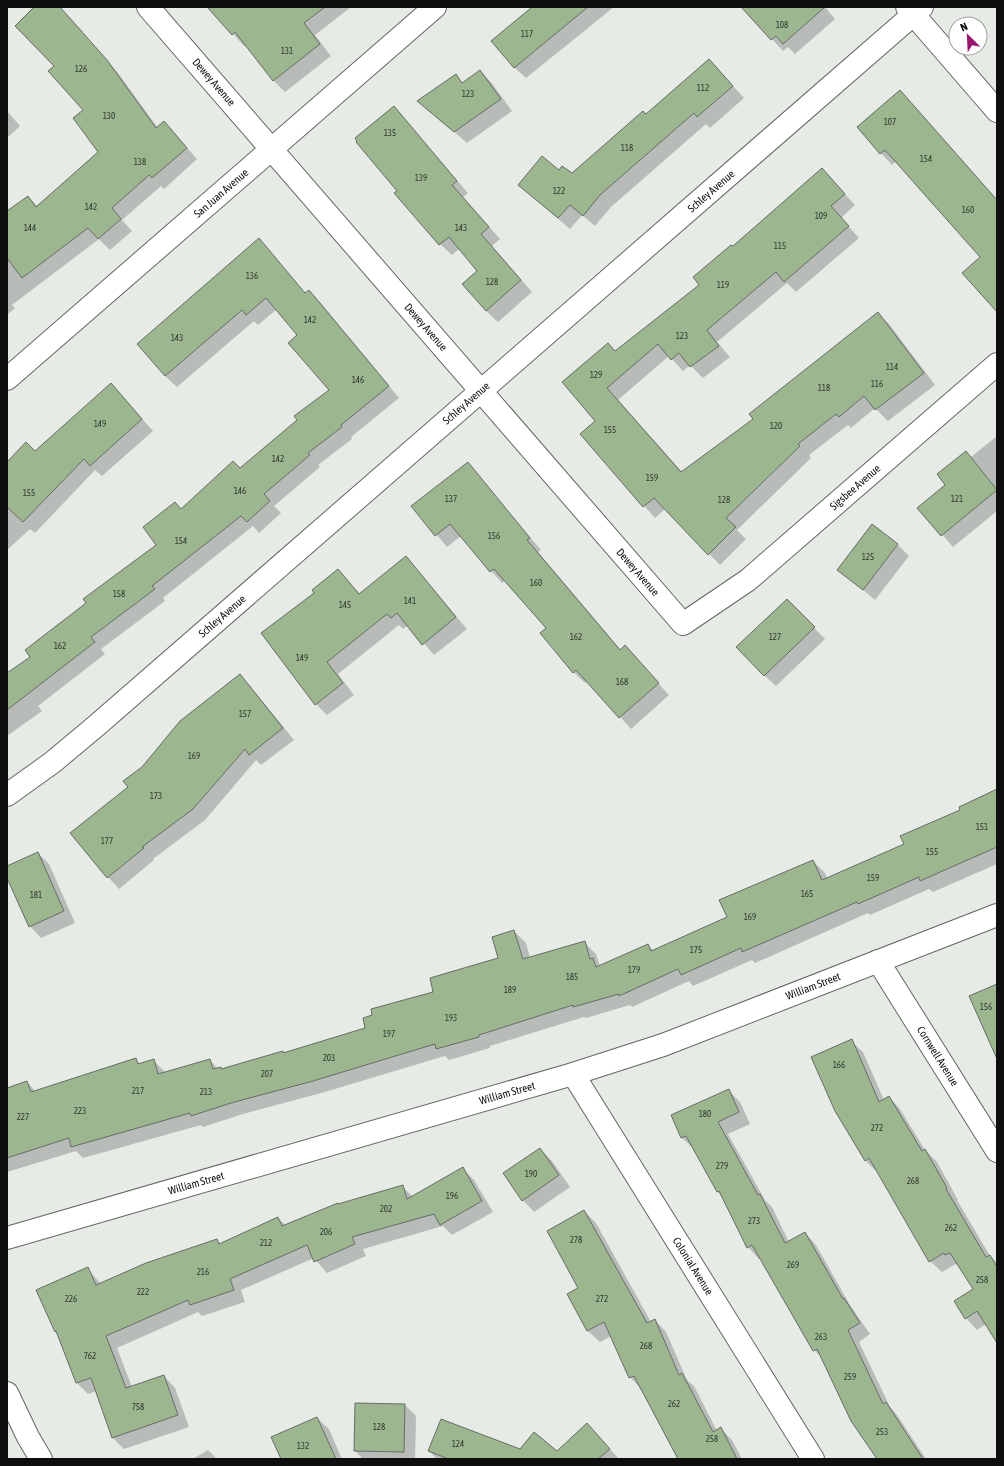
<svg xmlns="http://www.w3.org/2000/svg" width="1004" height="1466" viewBox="0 0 1004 1466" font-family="'Asap Condensed',sans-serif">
  <rect width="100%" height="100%" fill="#e7ebe6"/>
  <g fill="#0003">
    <path d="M 35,7 L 58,7 L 83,32 L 81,33 L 118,73 L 158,128 L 175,134 L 197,159 L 164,189 L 161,186 L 122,220 L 132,231 L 110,250 L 99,239 L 12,305 L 15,308 L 7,315 L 7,208 L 10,211 L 28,197 L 38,207 L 99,152 L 85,110 L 55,66 Z"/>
    <path d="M 218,7 L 351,7 L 315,35 L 331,56 L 285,92 L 273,80 L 246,45 L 244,46 L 213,12 Z"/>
    <path d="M 535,7 L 614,7 L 526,78 L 514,67 Z"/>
    <path d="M 743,7 L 825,7 L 835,19 L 795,54 L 788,47 L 783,51 Z"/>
    <path d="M 709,60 L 744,98 L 710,128 L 706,124 L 611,207 L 595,226 L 582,215 L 570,229 L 519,185 L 559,171 L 572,175 L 646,115 Z"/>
    <path d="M 480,71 L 491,82 L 512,111 L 467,143 L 418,101 L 456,75 L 463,83 Z"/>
    <path d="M 900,91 L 997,200 L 997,309 L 981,257 L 896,161 L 892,165 L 881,153 Z"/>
    <path d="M 394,107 L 468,193 L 463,197 L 500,239 L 492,246 L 532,292 L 498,322 L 486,311 L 479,271 L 460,248 L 452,255 L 440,244 L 398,191 Z"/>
    <path d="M 7,111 L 20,126 L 7,138 Z"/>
    <path d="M 822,169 L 855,205 L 841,218 L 859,238 L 796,292 L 787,283 L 717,342 L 730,357 L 703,378 L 690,365 L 683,371 L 669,356 L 618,400 L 682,472 L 755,419 L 877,313 L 889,324 L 935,385 L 888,421 L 875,408 L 851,428 L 848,425 L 809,455 L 811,458 L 737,530 L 746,539 L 720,565 L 665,509 L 655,518 L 581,434 L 596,421 L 615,352 L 701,285 L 733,248 Z"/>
    <path d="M 259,240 L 306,294 L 309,291 L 320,302 L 399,398 L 351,437 L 352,439 L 318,465 L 320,467 L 274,506 L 281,513 L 259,533 L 253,526 L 163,598 L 165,601 L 101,649 L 105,654 L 38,706 L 42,711 L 7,736 L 7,674 L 32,657 L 87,603 L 158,545 L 175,503 L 181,509 L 241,469 L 298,420 L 330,390 L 298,335 L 277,309 L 258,325 L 254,321 L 177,387 L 165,376 Z"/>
    <path d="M 111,384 L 153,431 L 102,476 L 95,470 L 35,533 L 30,529 L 7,550 L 7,464 L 35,452 Z"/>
    <path d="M 997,436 L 997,511 L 953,547 L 919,508 L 946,485 L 966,452 L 971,457 Z"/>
    <path d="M 467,463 L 541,550 L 538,552 L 621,650 L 625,647 L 669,695 L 631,729 L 588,681 L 585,683 L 573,672 L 548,629 L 506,580 L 502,583 L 461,536 L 447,547 L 413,506 Z"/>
    <path d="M 897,544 L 909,556 L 875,600 L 839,570 Z"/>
    <path d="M 406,557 L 467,629 L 434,655 L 408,625 L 403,629 L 399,625 L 338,674 L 354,695 L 327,715 L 316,704 L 315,593 L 338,570 L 360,594 Z"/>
    <path d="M 787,600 L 825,639 L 776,686 L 764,675 Z"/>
    <path d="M 240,675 L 251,687 L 294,740 L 261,765 L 256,760 L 205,820 L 153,859 L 154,860 L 119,889 L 108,877 L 129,787 L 142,768 Z"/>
    <path d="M 997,791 L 997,864 L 933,892 L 929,889 L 870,915 L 868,913 L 755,963 L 752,960 L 693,986 L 689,981 L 632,1007 L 630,1005 L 586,1018 L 584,1017 L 490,1046 L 490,1048 L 449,1060 L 445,1056 L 325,1092 L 243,1114 L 203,1127 L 201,1125 L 83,1158 L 76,1151 L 7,1172 L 7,1089 L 27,1082 L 36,1092 L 136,1059 L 140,1064 L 153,1060 L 165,1072 L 210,1060 L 218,1069 L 222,1070 L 283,1052 L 284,1054 L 367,1029 L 500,959 L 514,931 L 526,943 L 530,958 L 585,943 L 596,954 L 600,966 L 648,945 L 654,951 L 728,917 L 813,861 L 825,873 L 827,879 L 905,844 Z"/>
    <path d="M 38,853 L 49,864 L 75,923 L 41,938 L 30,926 L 7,875 L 7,867 Z"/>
    <path d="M 851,1041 L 863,1052 L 884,1100 L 889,1097 L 900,1109 L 925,1150 L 937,1162 L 958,1200 L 957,1200 L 990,1256 L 997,1263 L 997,1341 L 986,1324 L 977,1330 L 966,1318 L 974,1289 L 959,1265 L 956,1264 L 942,1272 L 930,1261 L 877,1172 L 865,1160 Z"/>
    <path d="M 728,1090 L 740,1102 L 750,1124 L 728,1134 L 765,1200 L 772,1207 L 789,1242 L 805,1233 L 816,1245 L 850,1305 L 870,1334 L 859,1342 L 890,1407 L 897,1415 L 926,1459 L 878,1459 L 822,1358 L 814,1350 L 761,1258 L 759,1259 L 748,1247 L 722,1197 L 718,1192 L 694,1149 L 682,1138 Z"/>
    <path d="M 540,1149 L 552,1161 L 570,1187 L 534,1212 L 523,1200 Z"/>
    <path d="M 462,1168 L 474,1180 L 493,1212 L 452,1235 L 443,1226 L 363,1249 L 366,1256 L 327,1273 L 314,1258 L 241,1290 L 245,1302 L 202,1316 L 198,1312 L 117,1348 L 132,1387 L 164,1376 L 175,1388 L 189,1427 L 124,1449 L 113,1438 L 96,1391 L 88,1394 L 77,1383 L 59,1335 L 55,1332 L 87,1268 L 101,1284 L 217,1240 L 221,1244 L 278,1218 L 286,1226 L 338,1205 L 403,1187 L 413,1197 Z"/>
    <path d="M 584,1211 L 596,1223 L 651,1322 L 655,1320 L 666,1332 L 687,1380 L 694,1386 L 717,1431 L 721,1429 L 732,1440 L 742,1459 L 679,1459 L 641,1389 L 630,1377 L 611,1336 L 600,1342 L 588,1331 L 568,1295 L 580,1288 Z"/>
    <path d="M 405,1405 L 416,1416 L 415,1459 L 363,1459 L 355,1451 Z"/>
    <path d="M 317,1418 L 329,1429 L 342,1459 L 282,1459 Z"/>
    <path d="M 587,1424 L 619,1459 L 437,1459 L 429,1451 L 557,1452 Z"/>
    <path d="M 208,1450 L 217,1459 L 193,1459 Z"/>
  </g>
  <g fill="#9cb790" stroke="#686b66">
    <path d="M 34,7 L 60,7 L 107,60 L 156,128 L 164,121 L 187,148 L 152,178 L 149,175 L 112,208 L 121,219 L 98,239 L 88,228 L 22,278 L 7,258 L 7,211 L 28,196 L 36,207 L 98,152 L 73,118 L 83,110 L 48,71 L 54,66 L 15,26 Z"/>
    <path d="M 207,7 L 325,7 L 304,23 L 320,44 L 273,81 L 235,32 L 232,35 Z"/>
    <path d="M 532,7 L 588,7 L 514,68 L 491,41 Z"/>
    <path d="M 741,7 L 825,7 L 783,44 L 776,36 L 771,40 Z"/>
    <path d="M 709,59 L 733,86 L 697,117 L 694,113 L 600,195 L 583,216 L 570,205 L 558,218 L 518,185 L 542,156 L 559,170 L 562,166 L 572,173 L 643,111 L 646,114 Z"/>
    <path d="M 480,70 L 501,99 L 454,132 L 417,101 L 456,74 L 462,83 Z"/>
    <path d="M 900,90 L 997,200 L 997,312 L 962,273 L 980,257 L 885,150 L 880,154 L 857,127 Z"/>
    <path d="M 394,106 L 457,181 L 452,185 L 489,227 L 481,234 L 521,280 L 486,311 L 462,284 L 477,271 L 449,237 L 439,245 L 394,193 L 397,191 L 356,142 L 357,141 L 355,138 Z"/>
    <path d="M 822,168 L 845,194 L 831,206 L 849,226 L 784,282 L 776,272 L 707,330 L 719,346 L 690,367 L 679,353 L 671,360 L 658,344 L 607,388 L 681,472 L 753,419 L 749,414 L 878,312 L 924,373 L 875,410 L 864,396 L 839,417 L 836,414 L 798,444 L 800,446 L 726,518 L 736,527 L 708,555 L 654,498 L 643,507 L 580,434 L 595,421 L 562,382 L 608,343 L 615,351 L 699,285 L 693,277 L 731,245 L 733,246 Z"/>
    <path d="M 259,238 L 305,293 L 309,290 L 389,386 L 341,425 L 342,427 L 308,453 L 310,455 L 264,494 L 270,501 L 247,522 L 241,516 L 152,586 L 155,589 L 91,637 L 95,642 L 7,710 L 7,673 L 30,657 L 25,650 L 86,603 L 83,599 L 156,545 L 143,527 L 175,502 L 181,509 L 233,461 L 240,468 L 297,420 L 294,416 L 329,390 L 288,343 L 297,335 L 266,298 L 246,315 L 242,310 L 165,376 L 137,344 Z"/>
    <path d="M 111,383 L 142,419 L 90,466 L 84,459 L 23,522 L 7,507 L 7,462 L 26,442 L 35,451 Z"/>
    <path d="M 966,451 L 997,490 L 941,536 L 917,508 L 945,485 L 937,474 Z"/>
    <path d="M 468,462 L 530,538 L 527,540 L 620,650 L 625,645 L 659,683 L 619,718 L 576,670 L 573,673 L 540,633 L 546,628 L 494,569 L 490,572 L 450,524 L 435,536 L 411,506 Z"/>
    <path d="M 872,524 L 898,544 L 863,590 L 837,570 Z"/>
    <path d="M 406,556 L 456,617 L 422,645 L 397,613 L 391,618 L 387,614 L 327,662 L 343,683 L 315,705 L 261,633 L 314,593 L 312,590 L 338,569 L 359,594 Z"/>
    <path d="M 787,599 L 815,627 L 764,676 L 736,647 Z"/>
    <path d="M 240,674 L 283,728 L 249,755 L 245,749 L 193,809 L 142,847 L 144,848 L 107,878 L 70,833 L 128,787 L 123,781 L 142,767 L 180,721 Z"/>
    <path d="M 997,789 L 997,847 L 920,881 L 919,877 L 858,904 L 857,902 L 742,952 L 741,948 L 681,975 L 678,969 L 619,996 L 619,994 L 573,1007 L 573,1005 L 479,1035 L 479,1037 L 436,1049 L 435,1044 L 313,1081 L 231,1103 L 191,1116 L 190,1113 L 71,1147 L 69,1138 L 7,1158 L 7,1088 L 27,1081 L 31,1092 L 136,1058 L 138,1064 L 154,1059 L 158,1074 L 210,1059 L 213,1069 L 221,1067 L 221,1069 L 283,1051 L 283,1053 L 365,1028 L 363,1018 L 372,1015 L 371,1009 L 433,992 L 430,978 L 498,958 L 492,937 L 514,930 L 523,959 L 585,941 L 590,959 L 593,958 L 596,967 L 648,944 L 651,951 L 727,917 L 719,900 L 813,860 L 822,880 L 904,844 L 900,836 L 960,810 L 959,807 Z"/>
    <path d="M 38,852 L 64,911 L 29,927 L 7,878 L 7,866 Z"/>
    <path d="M 997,984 L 997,1059 L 969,996 Z"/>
    <path d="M 852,1039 L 879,1102 L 889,1096 L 922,1151 L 925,1149 L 947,1188 L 946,1189 L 986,1257 L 990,1255 L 997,1267 L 997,1343 L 977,1311 L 965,1319 L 954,1301 L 973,1289 L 950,1253 L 945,1255 L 944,1253 L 929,1262 L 869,1158 L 865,1161 L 835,1111 L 811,1057 Z"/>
    <path d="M 729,1089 L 739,1112 L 718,1122 L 758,1195 L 760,1194 L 785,1243 L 805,1232 L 843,1299 L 844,1298 L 860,1323 L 848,1330 L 883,1404 L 886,1402 L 923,1459 L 877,1459 L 851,1421 L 817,1349 L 813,1351 L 752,1245 L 747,1248 L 719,1191 L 717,1192 L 686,1136 L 681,1138 L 671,1115 Z"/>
    <path d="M 540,1148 L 559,1175 L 522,1201 L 503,1173 Z"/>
    <path d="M 463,1167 L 482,1201 L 440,1225 L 434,1214 L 352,1237 L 355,1244 L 314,1262 L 307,1245 L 230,1279 L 234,1290 L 190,1305 L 188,1300 L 106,1336 L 126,1388 L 164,1375 L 178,1415 L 112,1438 L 91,1378 L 76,1383 L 56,1331 L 55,1332 L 36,1290 L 88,1267 L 96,1285 L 146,1263 L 217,1239 L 219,1244 L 278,1217 L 282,1226 L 338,1203 L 338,1204 L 403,1185 L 407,1199 Z"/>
    <path d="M 584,1210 L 647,1323 L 655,1319 L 679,1375 L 682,1373 L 713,1432 L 721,1427 L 737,1459 L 678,1459 L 634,1376 L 629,1378 L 604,1322 L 587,1331 L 567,1294 L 578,1288 L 547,1231 Z"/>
    <path d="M 355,1403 L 405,1404 L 404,1452 L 354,1451 Z"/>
    <path d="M 317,1417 L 336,1459 L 281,1459 L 271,1437 Z"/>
    <path d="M 441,1419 L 520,1449 L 534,1432 L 557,1451 L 587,1423 L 610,1449 L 598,1459 L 449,1459 L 428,1451 Z"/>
  </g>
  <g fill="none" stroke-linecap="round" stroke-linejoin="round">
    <g stroke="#636662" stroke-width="24">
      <g id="minor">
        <path d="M 148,7 L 683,624 L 748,580 L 997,364"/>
        <path d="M 907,7 L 997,111"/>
        <path d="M 7,379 L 435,7"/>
        <path d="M 7,795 L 53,762 L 96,726 L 922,7"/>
        <path d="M 878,961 L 997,1151"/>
        <path d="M 573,1074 L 813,1459"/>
        <path d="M 7,1238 L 573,1074 L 663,1045 L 997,915"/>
        <path d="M 7,1393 L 28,1437 L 41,1459"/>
      </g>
    </g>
    <use href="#minor" stroke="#fff" stroke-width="22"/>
  </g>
  <g text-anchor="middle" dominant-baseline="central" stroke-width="3" stroke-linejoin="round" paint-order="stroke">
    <g font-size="9" fill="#31382e">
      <text x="782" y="25">108</text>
      <text x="527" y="34">117</text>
      <text x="287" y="51">131</text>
      <text x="81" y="69">126</text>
      <text x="703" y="88">112</text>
      <text x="468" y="94">123</text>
      <text x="109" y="116">130</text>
      <text x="890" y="122">107</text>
      <text x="390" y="133">135</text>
      <text x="627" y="148">118</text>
      <text x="926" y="159">154</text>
      <text x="140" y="162">138</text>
      <text x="421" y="178">139</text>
      <text x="559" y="191">122</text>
      <text x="91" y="207">142</text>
      <text x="968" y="210">160</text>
      <text x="821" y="216">109</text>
      <text x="30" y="228">144</text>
      <text x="461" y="228">143</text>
      <text x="780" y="246">115</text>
      <text x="252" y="276">136</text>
      <text x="492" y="282">128</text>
      <text x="723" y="285">119</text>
      <text x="310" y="320">142</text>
      <text x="682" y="336">123</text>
      <text x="177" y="338">143</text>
      <text x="892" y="367">114</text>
      <text x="596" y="375">129</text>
      <text x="358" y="380">146</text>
      <text x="877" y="384">116</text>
      <text x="824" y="388">118</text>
      <text x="100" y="424">149</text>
      <text x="776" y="426">120</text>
      <text x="610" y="430">155</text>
      <text x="278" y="459">142</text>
      <text x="652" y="478">159</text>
      <text x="240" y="491">146</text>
      <text x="29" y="493">155</text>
      <text x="451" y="499">137</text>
      <text x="957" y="499">121</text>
      <text x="724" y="500">128</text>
      <text x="494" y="536">156</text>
      <text x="181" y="541">154</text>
      <text x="868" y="557">125</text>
      <text x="536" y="583">160</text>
      <text x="119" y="594">158</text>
      <text x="410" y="601">141</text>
      <text x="345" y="605">145</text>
      <text x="576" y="637">162</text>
      <text x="775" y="637">127</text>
      <text x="60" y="646">162</text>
      <text x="302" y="658">149</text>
      <text x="622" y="682">168</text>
      <text x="245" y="714">157</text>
      <text x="194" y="756">169</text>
      <text x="156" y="796">173</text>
      <text x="982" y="827">151</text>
      <text x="107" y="841">177</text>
      <text x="932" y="852">155</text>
      <text x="873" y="878">159</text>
      <text x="807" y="894">165</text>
      <text x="36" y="895">181</text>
      <text x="750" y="917">169</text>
      <text x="696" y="950">175</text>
      <text x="634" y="970">179</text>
      <text x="572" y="977">185</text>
      <text x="510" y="990">189</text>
      <text x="986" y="1007">156</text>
      <text x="451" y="1018">193</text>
      <text x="389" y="1034">197</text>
      <text x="329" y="1058">203</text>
      <text x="839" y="1065">166</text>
      <text x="267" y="1074">207</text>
      <text x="138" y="1091">217</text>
      <text x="206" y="1092">213</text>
      <text x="80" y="1111">223</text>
      <text x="705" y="1114">180</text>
      <text x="23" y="1117">227</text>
      <text x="877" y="1128">272</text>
      <text x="722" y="1166">279</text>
      <text x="531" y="1174">190</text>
      <text x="913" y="1181">268</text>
      <text x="452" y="1196">196</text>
      <text x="386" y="1209">202</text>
      <text x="754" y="1221">273</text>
      <text x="951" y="1228">262</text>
      <text x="326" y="1232">206</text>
      <text x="576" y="1240">278</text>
      <text x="266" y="1243">212</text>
      <text x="793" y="1265">269</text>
      <text x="203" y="1272">216</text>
      <text x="982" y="1280">258</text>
      <text x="143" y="1292">222</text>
      <text x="71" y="1299">226</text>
      <text x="602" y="1299">272</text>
      <text x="821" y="1337">263</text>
      <text x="646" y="1346">268</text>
      <text x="90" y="1356">762</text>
      <text x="850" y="1377">259</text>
      <text x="674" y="1404">262</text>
      <text x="138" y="1407">758</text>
      <text x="379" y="1427">128</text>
      <text x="882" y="1432">253</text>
      <text x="712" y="1439">258</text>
      <text x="458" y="1444">124</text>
      <text x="303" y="1446">132</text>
    </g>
    <g font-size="11" fill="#0d0e0d" stroke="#fff">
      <text transform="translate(214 82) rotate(49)">Dewey Avenue</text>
      <text transform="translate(711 191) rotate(-41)">Schley Avenue</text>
      <text transform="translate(221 193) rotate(-41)">San Juan Avenue</text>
      <text transform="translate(426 327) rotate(49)">Dewey Avenue</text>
      <text transform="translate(466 403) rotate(-41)">Schley Avenue</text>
      <text transform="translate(855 487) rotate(-41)">Sigsbee Avenue</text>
      <text transform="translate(638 572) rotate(49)">Dewey Avenue</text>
      <text transform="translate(222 616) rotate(-41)">Schley Avenue</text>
      <text transform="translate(813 986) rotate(-21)">William Street</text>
      <text transform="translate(938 1056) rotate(58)">Cornwell Avenue</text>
      <text transform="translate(507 1093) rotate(-16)">William Street</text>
      <text transform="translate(196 1183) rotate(-16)">William Street</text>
      <text transform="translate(693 1266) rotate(58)">Colonial Avenue</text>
    </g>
  </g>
  <rect width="1004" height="1466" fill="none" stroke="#0d0e0d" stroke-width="16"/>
  <g transform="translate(968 36) rotate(336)"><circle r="19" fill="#ffffff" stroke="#9e9f9e"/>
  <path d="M0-3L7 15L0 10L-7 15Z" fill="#98166d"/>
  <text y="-6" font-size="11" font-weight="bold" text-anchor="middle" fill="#0d0e0d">N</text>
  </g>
</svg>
